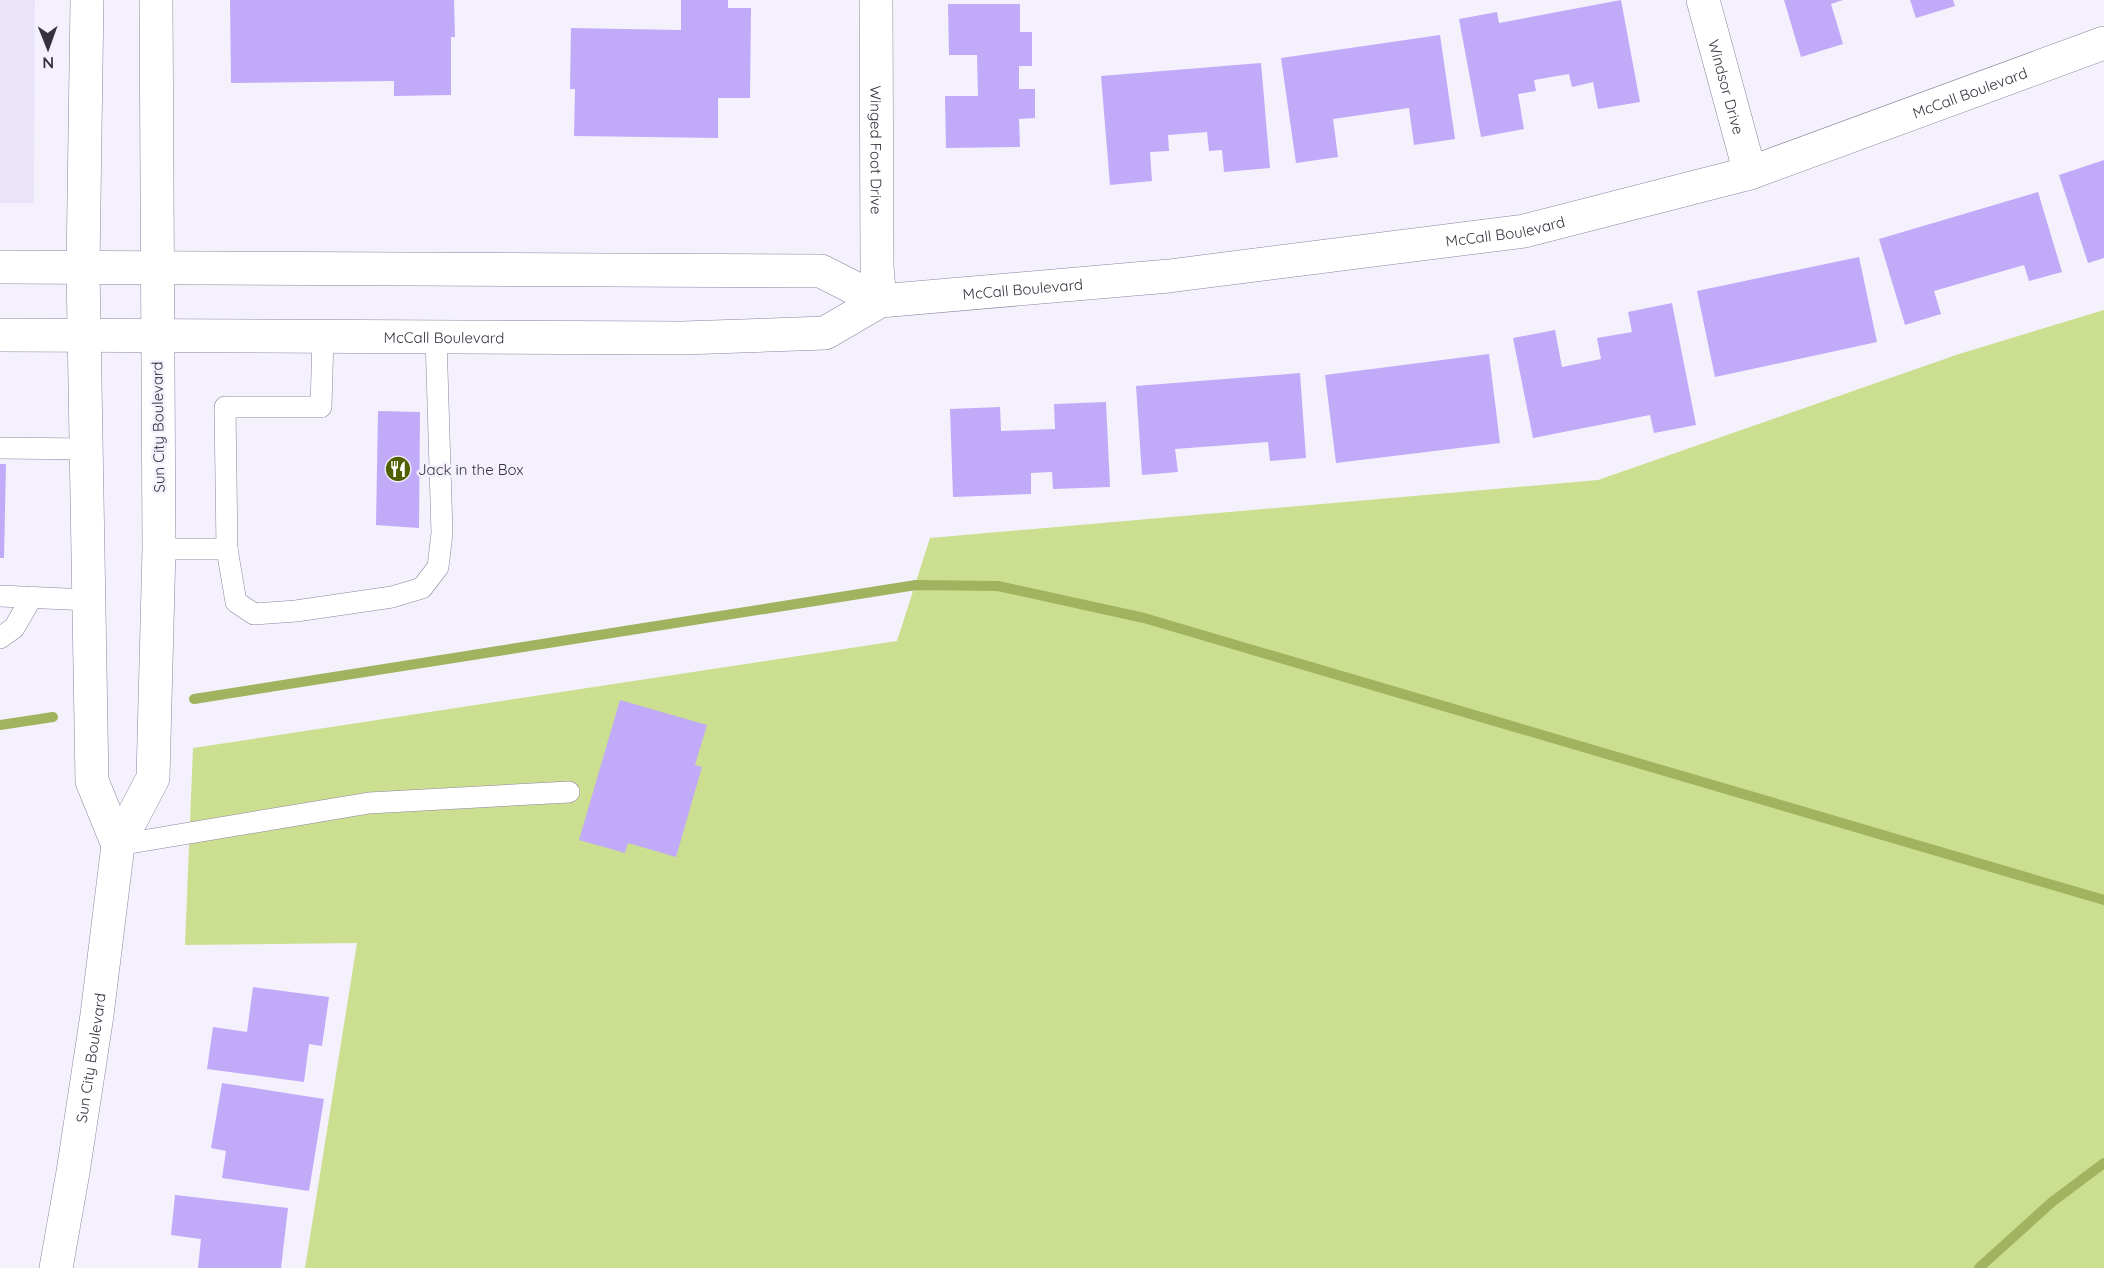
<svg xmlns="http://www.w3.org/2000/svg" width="2104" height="1268" viewBox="0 0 2104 1268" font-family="Quicksand,sans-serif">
  <rect width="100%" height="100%" fill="#f4f1fd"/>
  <path fill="#e9e4fa" d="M 0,0 L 35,0 L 34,203 L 0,203 Z"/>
  <path fill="#ccdf90" d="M 2104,310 L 2104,1268 L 305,1268 L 357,943 L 185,945 L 193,748 L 897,641 L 930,538 L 1598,480 L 1959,354 Z"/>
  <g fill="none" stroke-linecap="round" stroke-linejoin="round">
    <g stroke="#a1b35f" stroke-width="10">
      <path d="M 194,699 L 916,585 L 998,586 L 1144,618 L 2104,900"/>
      <path d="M 0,725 L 53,717"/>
      <path d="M 1979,1268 L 2052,1202 L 2104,1163"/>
    </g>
  </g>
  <g fill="#c1aaf8">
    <path d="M 230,0 L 454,0 L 455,37 L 451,37 L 451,95 L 394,96 L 394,81 L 231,83 Z"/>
    <path d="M 681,0 L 728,0 L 728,8 L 751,8 L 750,98 L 718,98 L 718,138 L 574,136 L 575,89 L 570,89 L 571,28 L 681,30 Z"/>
    <path d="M 1621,0 L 1640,102 L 1598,109 L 1593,82 L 1572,87 L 1569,74 L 1534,80 L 1536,91 L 1518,94 L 1524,129 L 1481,137 L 1459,19 L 1497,12 L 1499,23 Z"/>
    <path d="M 1784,0 L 1843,0 L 1831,4 L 1843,44 L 1801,57 Z"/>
    <path d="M 1910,0 L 1953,0 L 1955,6 L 1916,18 Z"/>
    <path d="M 948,4 L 1020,4 L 1020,32 L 1032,32 L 1032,66 L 1019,66 L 1019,89 L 1035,89 L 1035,118 L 1019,119 L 1020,147 L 946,148 L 945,96 L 978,96 L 977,55 L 949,55 Z"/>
    <path d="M 1440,35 L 1455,139 L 1414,145 L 1409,108 L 1333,119 L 1338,157 L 1296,163 L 1281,58 Z"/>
    <path d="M 1261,63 L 1270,168 L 1224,172 L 1222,150 L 1209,151 L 1207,132 L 1168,135 L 1169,151 L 1150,152 L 1152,181 L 1110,185 L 1101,76 Z"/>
    <path d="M 2104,160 L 2104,258 L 2088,263 L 2059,175 Z"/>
    <path d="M 2038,192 L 2062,272 L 2029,281 L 2024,265 L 1934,291 L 1941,314 L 1905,325 L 1879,239 Z"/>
    <path d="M 1859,257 L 1877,342 L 1715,377 L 1697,291 Z"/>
    <path d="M 1672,303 L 1696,425 L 1654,433 L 1650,415 L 1533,438 L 1513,338 L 1555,330 L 1562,367 L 1601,359 L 1597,338 L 1632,332 L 1628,312 Z"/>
    <path d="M 1489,354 L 1500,443 L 1336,463 L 1325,375 Z"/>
    <path d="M 1300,373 L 1306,458 L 1270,461 L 1268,442 L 1175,449 L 1178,472 L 1142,475 L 1136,386 Z"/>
    <path d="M 1106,402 L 1110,487 L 1053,489 L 1052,472 L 1031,473 L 1031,494 L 953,497 L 950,409 L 1000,407 L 1001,431 L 1055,429 L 1054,404 Z"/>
    <path d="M 378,411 L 420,412 L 419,528 L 376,525 Z"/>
    <path d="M 0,464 L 6,464 L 4,558 L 0,558 Z"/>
    <path d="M 620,700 L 707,725 L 695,765 L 702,767 L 676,857 L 628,843 L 625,853 L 579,840 Z"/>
    <path d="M 253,987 L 329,997 L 322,1046 L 309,1044 L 304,1082 L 207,1069 L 213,1027 L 247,1032 Z"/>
    <path d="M 222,1083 L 324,1099 L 309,1191 L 222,1178 L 226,1151 L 211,1148 Z"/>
    <path d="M 175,1195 L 288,1208 L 281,1268 L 198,1268 L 201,1239 L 171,1235 Z"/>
  </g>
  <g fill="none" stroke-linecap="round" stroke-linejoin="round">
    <g stroke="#8b849f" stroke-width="22">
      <g id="service">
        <path d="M 0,448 L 86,449"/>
        <path d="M 159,549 L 227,549 L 225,407 L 321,407 L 323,337"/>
        <path d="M 227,549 L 236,602 L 254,614 L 296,611 L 392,597 L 422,588 L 438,567 L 442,533 L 436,337"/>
        <path d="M 0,596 L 89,600"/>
        <path d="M 0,638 L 14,628 L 32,597"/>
        <path d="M 118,845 L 369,803 L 569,792"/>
      </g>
    </g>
    <g stroke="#8b849f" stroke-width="34">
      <g id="minor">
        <path id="s1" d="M 876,0 L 877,267 L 880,301"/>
        <path id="s2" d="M 1703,0 L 1750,173"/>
      </g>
    </g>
    <g stroke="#8b849f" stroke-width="34">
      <g id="tertiary">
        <path d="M 87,0 L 83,268 L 92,781 L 118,845"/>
        <path id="s3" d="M 56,1268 L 73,1172 L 97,1015 L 118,845 L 153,778 L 159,549 L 156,0"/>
      </g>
    </g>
    <g stroke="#8b849f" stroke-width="34">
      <g id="secondary">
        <path d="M 0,267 L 821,271 L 880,301"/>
        <path id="s4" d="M 0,335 L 683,338 L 825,333 L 880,301 L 1169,276 L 1524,231 L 1750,173 L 2104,43"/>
      </g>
    </g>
    <use href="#service" stroke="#fff" stroke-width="21"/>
    <use href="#minor" stroke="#fff" stroke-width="33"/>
    <use href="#tertiary" stroke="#fff" stroke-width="33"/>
    <use href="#secondary" stroke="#fff" stroke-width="33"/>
  </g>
  <defs>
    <g id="restaurant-disc" transform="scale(1.35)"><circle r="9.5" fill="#505f00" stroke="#f4f1fd"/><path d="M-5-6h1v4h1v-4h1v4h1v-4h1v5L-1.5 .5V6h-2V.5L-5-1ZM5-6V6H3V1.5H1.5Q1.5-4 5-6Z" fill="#fff"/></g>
  </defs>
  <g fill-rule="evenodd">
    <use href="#restaurant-disc" x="398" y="469"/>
  </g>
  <g text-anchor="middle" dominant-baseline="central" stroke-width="5" stroke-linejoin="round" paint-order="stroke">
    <g font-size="15" fill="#35323e" stroke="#f4f1fd">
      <text stroke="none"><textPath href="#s2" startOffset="90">Windsor Drive</textPath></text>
      <text stroke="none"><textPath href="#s4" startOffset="2004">McCall Boulevard</textPath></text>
      <text stroke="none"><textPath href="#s1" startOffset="150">Winged Foot Drive</textPath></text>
      <text stroke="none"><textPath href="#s4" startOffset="1518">McCall Boulevard</textPath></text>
      <text stroke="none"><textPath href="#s4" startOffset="1032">McCall Boulevard</textPath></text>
      <text stroke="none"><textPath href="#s4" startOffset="444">McCall Boulevard</textPath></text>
      <text transform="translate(158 427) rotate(-91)">Sun City Boulevard</text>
      <text stroke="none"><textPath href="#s3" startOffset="213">Sun City Boulevard</textPath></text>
    </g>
    <g font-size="15" fill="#35323e" stroke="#f4f1fd" text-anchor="start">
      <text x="418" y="469">Jack in the Box</text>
    </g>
  </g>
  <g transform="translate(48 48) rotate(179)" stroke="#f4f1fd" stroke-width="4.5" paint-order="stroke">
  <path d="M0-4.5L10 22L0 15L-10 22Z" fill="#35323e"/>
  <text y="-9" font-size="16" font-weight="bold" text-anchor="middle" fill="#35323e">N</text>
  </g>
</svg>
